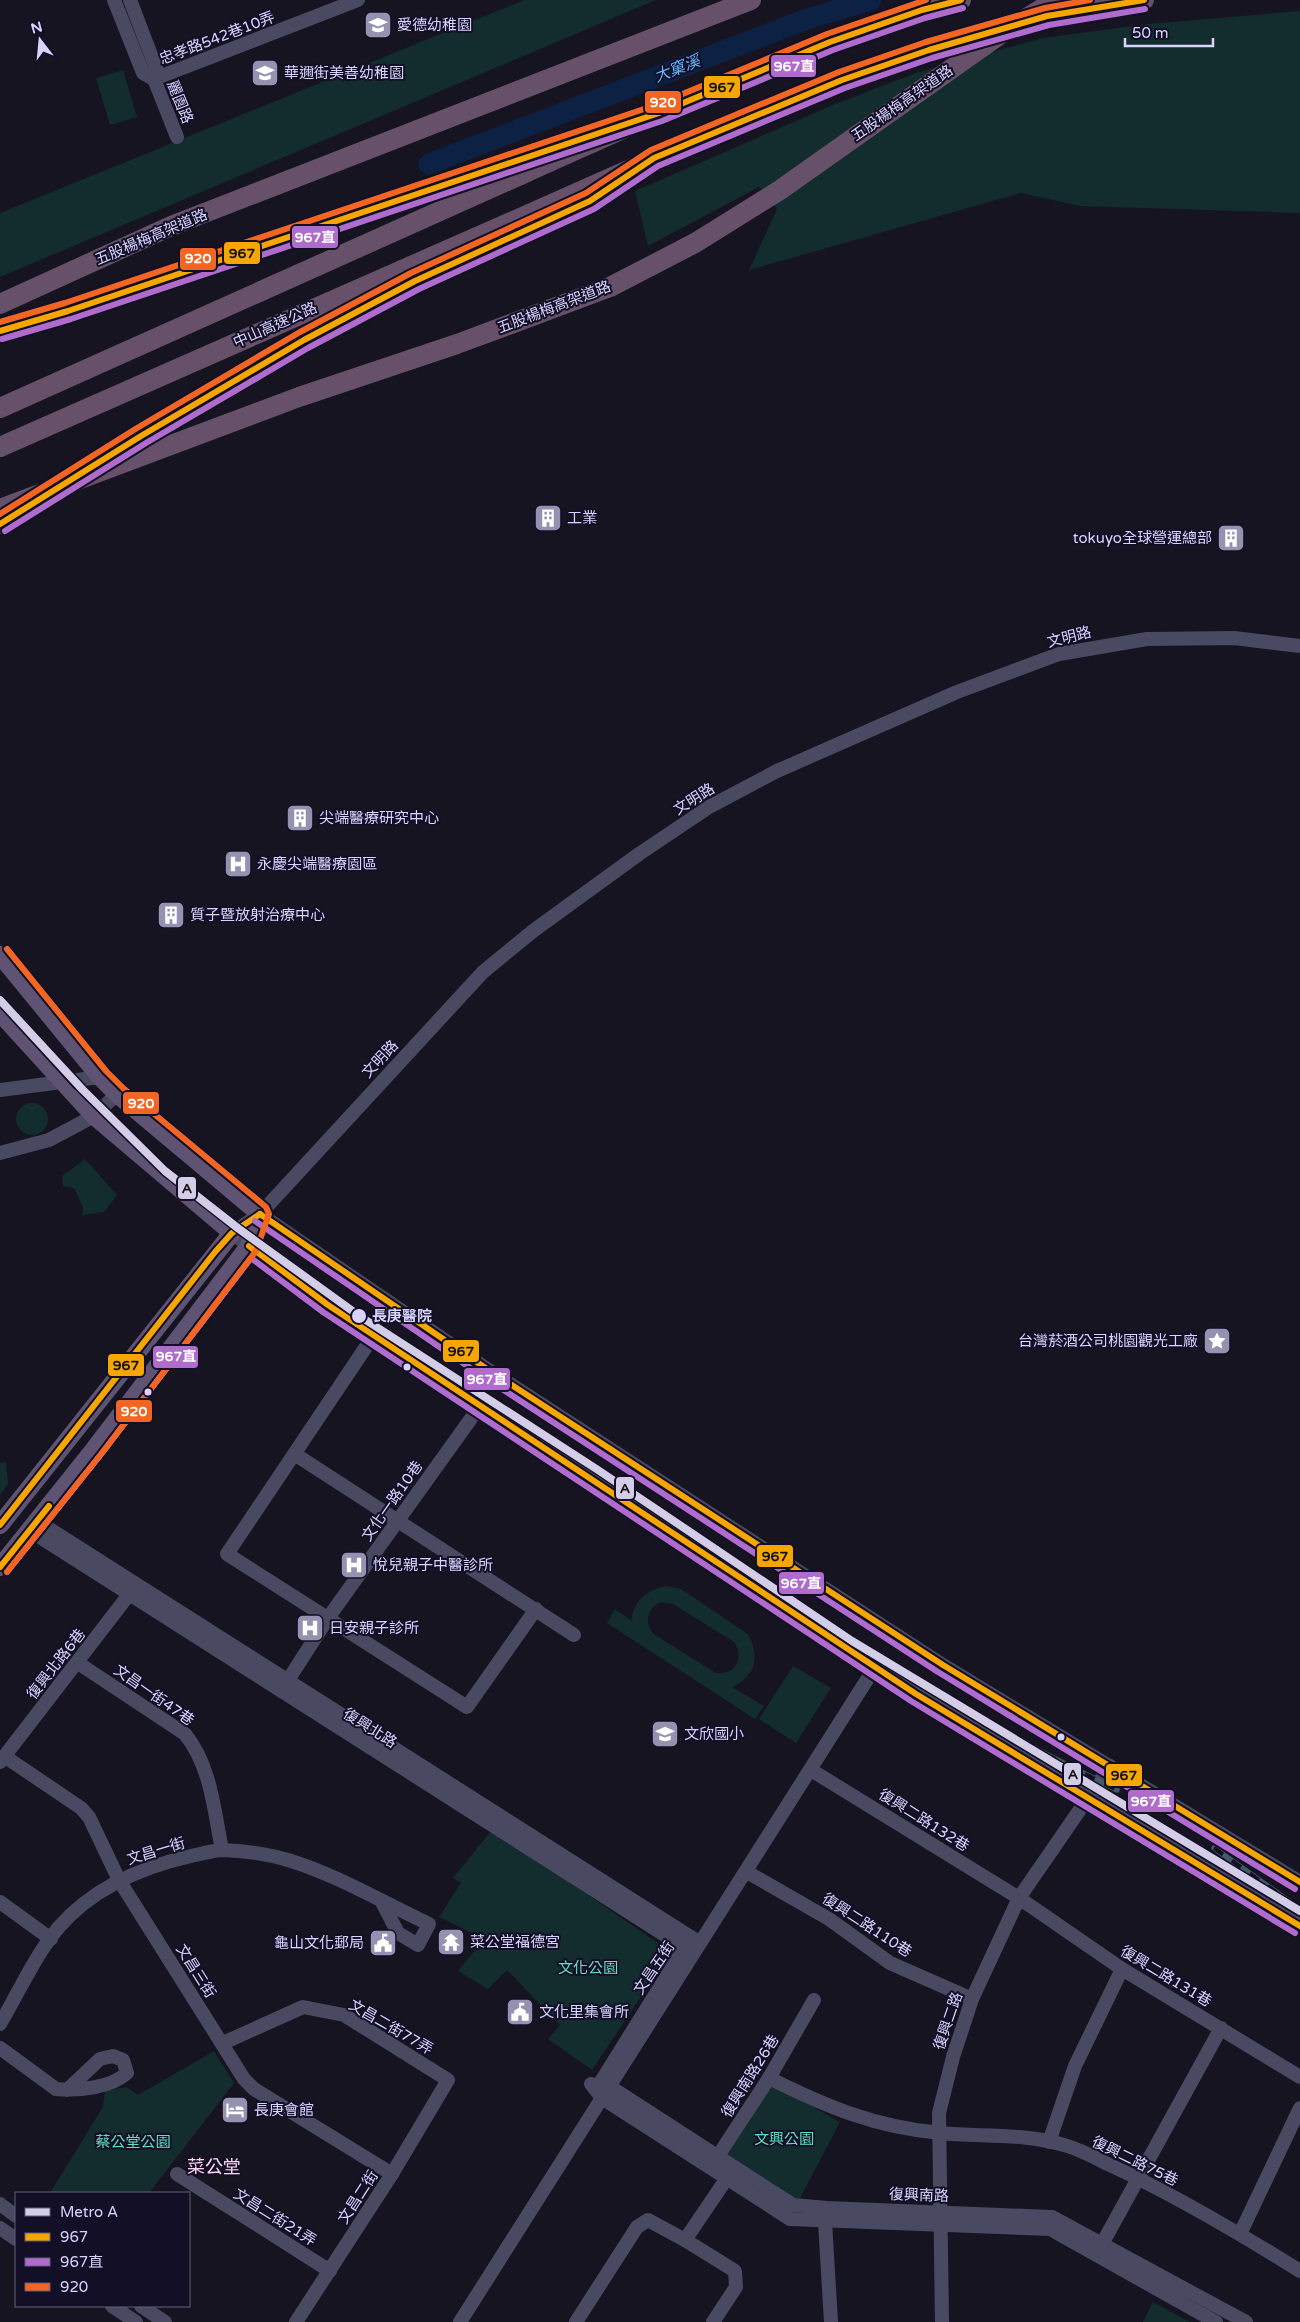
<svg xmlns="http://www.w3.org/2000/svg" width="1300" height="2322" viewBox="0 0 1300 2322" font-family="'Varela Round','Noto Sans TC',sans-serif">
  <rect width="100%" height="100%" fill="#161421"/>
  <g fill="#132c2d" fill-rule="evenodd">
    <path d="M 524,0 L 656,0 L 0,277 L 0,213 Z"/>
    <path d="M 1300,11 L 1300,213 L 1080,206 L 1021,193 L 749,270 L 777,209 L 759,187 L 648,246 L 635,191 L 835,104 L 919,72 L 1043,38 L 1148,24 Z"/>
    <path d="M 123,70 L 137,117 L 110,125 L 96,78 Z"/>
    <circle cx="32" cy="1119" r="16"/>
    <path d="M 85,1159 L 117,1195 L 104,1212 L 82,1215 L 83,1207 L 74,1188 L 63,1186 L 62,1176 Z"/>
    <path d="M 6,1462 L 8,1484 L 0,1495 L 0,1463 Z"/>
    <path d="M 666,1586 L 681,1589 L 748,1634 C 760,1656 756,1677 732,1687 L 764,1706 L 755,1719 L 607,1623 L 615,1609 L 632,1621 C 632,1601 648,1590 666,1586 ZM 661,1602 L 673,1604 L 734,1642 C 745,1658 735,1675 716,1673 L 655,1635 C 644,1624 646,1608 661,1602 Z"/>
    <path d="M 793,1666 L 831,1688 L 796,1743 L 759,1719 Z"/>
    <path d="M 491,1831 L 552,1870 L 671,1952 L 592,2070 L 548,2039 L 560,2025 L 507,1970 L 488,1989 L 458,1971 L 484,1939 L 439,1917 L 461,1883 L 453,1878 Z"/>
    <path d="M 214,2051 L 234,2083 L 149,2193 L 50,2193 L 103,2107 L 105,2091 L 126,2087 L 138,2095 Z"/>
    <path d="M 771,2083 L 840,2122 L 798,2202 L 725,2153 Z"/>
    <path d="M 1153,2302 L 1190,2322 L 1143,2322 Z"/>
  </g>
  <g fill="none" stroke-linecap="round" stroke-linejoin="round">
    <path stroke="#0d2144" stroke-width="21" d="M 429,164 L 807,19 L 871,0"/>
    <g stroke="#4a4962" stroke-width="14">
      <path d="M 114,0 L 143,73 L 154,79"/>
      <path d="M 130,0 L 156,68 L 154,79 L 177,137"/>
      <path d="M 154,79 L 358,0"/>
      <path d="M 1300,646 L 1234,638 L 1147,639 L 1059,654 L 957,692 L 777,771 L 709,807 L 639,854 L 533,931 L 483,972 L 260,1214 L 232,1233 L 328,1305 L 916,1694 L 1300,1926"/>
      <path d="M 0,1090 L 100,1077"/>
      <path d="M 0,1153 L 49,1140 L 94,1116 L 117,1094"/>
      <path d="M 260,1214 L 487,1369 L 943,1665 L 1300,1882"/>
      <path d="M 374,1335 L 227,1554 L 467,1707 L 536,1609"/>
      <path d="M 296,1455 L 574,1635"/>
      <path d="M 37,1521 L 700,1943"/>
      <path d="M 29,1530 L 693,1953"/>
      <path d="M 78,1663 L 185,1734 C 211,1766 214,1810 222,1850"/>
      <path d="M 283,1688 L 328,1618 L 480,1406"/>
      <path d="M 4,1756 L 81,1808 L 89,1817 L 119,1880 L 244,2079 L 254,2089 L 392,2174"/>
      <path d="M 0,1762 L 134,1588"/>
      <path d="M 811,1770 L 1019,1898 L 1122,1969 L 1300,2077"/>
      <path d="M 747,1872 L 829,1919 L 890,1963 L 972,1999"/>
      <path d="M 0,1902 L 51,1939"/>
      <path d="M 0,2024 C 19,1992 35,1955 59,1927 C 93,1888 142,1867 191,1856 C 202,1854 213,1850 224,1850 C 245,1851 268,1854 288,1860 C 337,1875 382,1902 429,1924 L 418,1945 L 398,1933 L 382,1902"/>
      <path d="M 223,2043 L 303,2007 L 344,2015 L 448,2080 L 392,2174 L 296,2322"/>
      <path d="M 0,2048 L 56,2089 C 78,2091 111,2088 127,2073 L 123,2060 L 113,2056 L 100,2059 L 67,2090"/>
      <path d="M 769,2078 C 827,2107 875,2127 940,2133 C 981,2137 1025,2133 1064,2145 C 1080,2149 1097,2159 1112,2166 C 1177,2196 1239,2233 1300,2271"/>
      <path d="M 601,2081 L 793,2205 L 827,2208 L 1052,2217 L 1246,2322"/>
      <path d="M 591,2084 L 602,2098 L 790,2219 L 1050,2229 L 1216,2322"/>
      <path d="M 597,2088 L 685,1947 L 692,1945"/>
      <path d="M 1049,2142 L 1075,2066 L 1122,1969"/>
      <path d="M 714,2162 L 769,2078 L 814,2000"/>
      <path d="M 177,2174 L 330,2271"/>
      <path d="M 0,2204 L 16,2216"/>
      <path d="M 825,2222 L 831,2322"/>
      <path d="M 0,2228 L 16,2239"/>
      <path d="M 1240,2234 L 1300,2108"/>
      <path d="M 685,2240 L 735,2271 L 736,2287 L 713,2322"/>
      <path d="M 1102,2244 L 1221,2028"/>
      <path d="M 112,2306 L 136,2322"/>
      <path d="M 141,2306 L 165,2322"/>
      <path d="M 460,2322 L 875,1667"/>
      <path d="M 576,2322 L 637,2227 L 648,2220 L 685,2240 L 727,2178"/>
      <path d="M 942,2322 L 939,2113 L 953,2057 L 972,1999 L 1019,1898 L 1110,1766"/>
    </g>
    <g stroke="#5e5373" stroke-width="18">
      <path d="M 0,955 L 100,1077 L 117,1094 L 260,1214 L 249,1246 L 95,1448 L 0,1567"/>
      <path d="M 0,1013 L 94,1116 L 232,1233 L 0,1525"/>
    </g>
    <g stroke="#67516a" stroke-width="20">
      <path d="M 0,304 L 171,226 L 751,0"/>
      <path d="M 0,331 L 68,311 L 548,150"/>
      <path d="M 0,408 C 176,329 351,251 527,172 C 668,109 811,41 961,0"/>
      <path d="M 0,447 C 187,364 374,282 561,200 C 748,117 939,27 1144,0"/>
      <path d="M 82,473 C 216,390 352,307 496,243"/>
      <path d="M 0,524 L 41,499"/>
    </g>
    <g stroke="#43596b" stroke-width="5.5">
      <g id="rail">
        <path d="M 1026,1744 L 1117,1790"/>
        <path d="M 1214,1848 L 1300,1909"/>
      </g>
    </g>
    <use href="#rail" stroke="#130f26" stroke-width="4" stroke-dasharray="11" stroke-linecap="butt"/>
    <path stroke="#67516a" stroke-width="20" d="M 0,509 L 299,397 L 457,344 L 610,287 L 695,243 L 780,190 L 1002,33 L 1056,0"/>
    <g stroke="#130f26" stroke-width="10">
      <g id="bus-1">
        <path d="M 0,331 L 68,311 L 659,113 L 830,42 L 922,10 L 961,0"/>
        <path d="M 0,524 L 141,436 L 304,340 L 415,281 L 590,201 L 654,158 L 842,80 L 929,50 L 1047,16 L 1144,0"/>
        <path d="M 260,1214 L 487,1369 L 943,1665 L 1300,1882"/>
        <path d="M 249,1246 L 328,1305 L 916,1694 L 1300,1926"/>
        <path d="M 0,1525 L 215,1252 L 232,1233 L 260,1214"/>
        <path d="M 0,1567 L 49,1506"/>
      </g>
    </g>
    <g stroke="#130f26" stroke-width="10">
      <g id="bus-2">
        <path d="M 2,339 L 71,319 L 662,121 L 833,50 L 925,18 L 963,8"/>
        <path d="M 5,531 L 146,443 L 308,348 L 419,289 L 594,209 L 658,166 L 845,88 L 932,58 L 1049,25 L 1145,9"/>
        <path d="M 255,1221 L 482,1376 L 938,1672 L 1295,1889"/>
        <path d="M 7,1572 L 102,1453 L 251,1258 L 323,1312 L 911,1701 L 1295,1933"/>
      </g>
    </g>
    <g stroke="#130f26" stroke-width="10">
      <g id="bus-3">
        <path d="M 0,322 L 65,303 L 656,105 L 827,34 L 926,0"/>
        <path d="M 0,514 L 137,428 L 300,332 L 411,273 L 586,193 L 651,150 L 839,72 L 926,42 L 1045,8 L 1090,0"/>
        <path d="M 7,949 L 106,1071 L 123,1088 L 266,1207 L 269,1214 L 256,1251 L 102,1453 L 7,1572"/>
        <path d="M 6,1007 L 77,1085"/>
      </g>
    </g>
    <use href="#bus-1" stroke="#f7a600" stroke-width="6"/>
    <use href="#bus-2" stroke="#b06ccc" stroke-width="6"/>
    <use href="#bus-3" stroke="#f26522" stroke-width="6"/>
    <g stroke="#130f26" stroke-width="11">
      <path id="metro-1" d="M 0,1000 L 83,1090 L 165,1171 L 239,1229 L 358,1315 L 598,1470 L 852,1641 L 1300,1911"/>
    </g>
    <use href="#metro-1" stroke="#d4cde7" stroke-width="8"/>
  </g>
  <defs>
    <g id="school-square" transform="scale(1.4375)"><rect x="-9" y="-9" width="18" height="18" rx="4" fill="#9591b1" stroke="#130f26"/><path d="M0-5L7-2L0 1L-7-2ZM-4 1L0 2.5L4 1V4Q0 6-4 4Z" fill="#fff"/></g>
    <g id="building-square" transform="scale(1.4375)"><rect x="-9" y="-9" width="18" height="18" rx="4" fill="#9591b1" stroke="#130f26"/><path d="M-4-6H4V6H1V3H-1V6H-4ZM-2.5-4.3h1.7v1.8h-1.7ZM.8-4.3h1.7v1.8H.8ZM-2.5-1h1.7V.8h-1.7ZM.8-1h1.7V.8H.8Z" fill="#fff"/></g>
    <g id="hospital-square" transform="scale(1.4375)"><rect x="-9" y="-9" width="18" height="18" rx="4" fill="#9591b1" stroke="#130f26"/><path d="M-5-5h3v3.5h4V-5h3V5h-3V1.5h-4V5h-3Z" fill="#fff"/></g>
    <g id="sight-square" transform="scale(1.4375)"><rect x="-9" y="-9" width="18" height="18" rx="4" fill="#9591b1" stroke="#130f26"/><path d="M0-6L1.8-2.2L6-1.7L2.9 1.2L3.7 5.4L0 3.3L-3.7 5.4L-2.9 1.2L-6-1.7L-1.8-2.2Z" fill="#fff"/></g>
    <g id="temple-square" transform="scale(1.4375)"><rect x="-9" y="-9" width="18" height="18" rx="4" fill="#9591b1" stroke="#130f26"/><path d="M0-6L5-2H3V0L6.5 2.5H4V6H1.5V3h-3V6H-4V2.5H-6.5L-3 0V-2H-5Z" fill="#fff"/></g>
    <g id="civic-square" transform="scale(1.4375)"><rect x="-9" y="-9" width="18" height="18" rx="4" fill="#9591b1" stroke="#130f26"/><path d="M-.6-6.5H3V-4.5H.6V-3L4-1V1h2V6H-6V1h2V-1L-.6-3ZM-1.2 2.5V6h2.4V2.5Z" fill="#fff"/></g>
    <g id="hotel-square" transform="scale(1.4375)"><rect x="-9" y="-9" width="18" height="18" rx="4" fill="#9591b1" stroke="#130f26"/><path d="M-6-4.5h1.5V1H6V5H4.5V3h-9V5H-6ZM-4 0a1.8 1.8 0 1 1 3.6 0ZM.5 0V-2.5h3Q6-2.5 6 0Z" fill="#fff"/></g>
  </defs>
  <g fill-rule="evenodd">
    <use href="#school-square" x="378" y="25"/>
    <use href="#school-square" x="265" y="73"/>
    <use href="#building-square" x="548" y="518"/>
    <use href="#building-square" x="1231" y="538"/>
    <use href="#building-square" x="300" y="818"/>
    <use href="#hospital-square" x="238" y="864"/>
    <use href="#building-square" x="171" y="915"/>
    <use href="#sight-square" x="1217" y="1341"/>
    <use href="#hospital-square" x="354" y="1565"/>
    <use href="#hospital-square" x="310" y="1628"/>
    <use href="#school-square" x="665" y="1734"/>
    <use href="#temple-square" x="451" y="1942"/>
    <use href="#civic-square" x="383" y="1943"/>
    <use href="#civic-square" x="520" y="2012"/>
    <use href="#hotel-square" x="235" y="2110"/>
  </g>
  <g fill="#d9d4ff" stroke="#130f26" stroke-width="2">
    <circle cx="359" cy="1316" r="8"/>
    <circle cx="407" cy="1367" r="4.5"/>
    <circle cx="148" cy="1392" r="4.5"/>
    <circle cx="1061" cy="1737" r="4.5"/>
  </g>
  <g text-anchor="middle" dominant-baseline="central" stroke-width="4" stroke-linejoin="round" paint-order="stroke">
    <g font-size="15" fill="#d9d4ff" stroke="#130f26" text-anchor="start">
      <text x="397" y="25">愛德幼稚園</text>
      <text x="284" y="73">華邇街美善幼稚園</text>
      <text x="567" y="518">工業</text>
      <text x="1212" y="538" text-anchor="end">tokuyo全球營運總部</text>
      <text x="319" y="818">尖端醫療研究中心</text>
      <text x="257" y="864">永慶尖端醫療園區</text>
      <text x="190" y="915">質子暨放射治療中心</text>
      <text x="1198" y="1341" text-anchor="end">台灣菸酒公司桃園觀光工廠</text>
      <text x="373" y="1565">悅兒親子中醫診所</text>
      <text x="329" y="1628">日安親子診所</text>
      <text x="684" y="1734">文欣國小</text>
      <text x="470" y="1942">菜公堂福德宮</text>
      <text x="364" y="1943" text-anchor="end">龜山文化郵局</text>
      <text x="539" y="2012">文化里集會所</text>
      <text x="254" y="2110">長庚會館</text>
    </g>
    <g font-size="15" fill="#d9d4ff" stroke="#130f26">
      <text transform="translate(217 38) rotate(-21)">忠孝路542巷10弄</text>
      <text transform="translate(180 102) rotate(68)">麗園路</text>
      <text transform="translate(902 103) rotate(-35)">五股楊梅高架道路</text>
      <text transform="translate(151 237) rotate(-23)">五股楊梅高架道路</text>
      <text transform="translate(554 307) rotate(-21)">五股楊梅高架道路</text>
      <text transform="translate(275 325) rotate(-24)">中山高速公路</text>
      <text transform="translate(1069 637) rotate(-14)">文明路</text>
      <text transform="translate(694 799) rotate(-32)">文明路</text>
      <text transform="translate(380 1059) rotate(-47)">文明路</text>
      <text transform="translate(392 1501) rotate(-55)">文化一路10巷</text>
      <text transform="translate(56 1664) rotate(-52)">復興北路6巷</text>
      <text transform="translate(154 1695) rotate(35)">文昌一街47巷</text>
      <text transform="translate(370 1728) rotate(32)">復興北路</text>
      <text transform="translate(924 1820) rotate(32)">復興二路132巷</text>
      <text transform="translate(156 1851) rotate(-17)">文昌一街</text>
      <text transform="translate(867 1925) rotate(33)">復興二路110巷</text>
      <text transform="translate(654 1968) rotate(-56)">文昌五街</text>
      <text transform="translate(196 1971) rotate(58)">文昌三街</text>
      <text transform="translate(1166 1976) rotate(31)">復興二路131巷</text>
      <text transform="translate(948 2021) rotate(-71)">復興二路</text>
      <text transform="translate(391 2027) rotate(30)">文昌二街77弄</text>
      <text transform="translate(750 2076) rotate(-58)">復興南路26巷</text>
      <text transform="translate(1135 2161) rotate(26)">復興二路75巷</text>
      <text transform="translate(919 2195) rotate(2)">復興南路</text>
      <text transform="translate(358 2197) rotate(-57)">文昌二街</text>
      <text transform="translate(275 2217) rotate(32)">文昌二街21弄</text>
    </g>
    <g font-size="15" font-weight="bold" fill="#d9d4ff" stroke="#130f26" text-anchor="start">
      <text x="372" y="1316">長庚醫院</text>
    </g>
    <g font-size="15" fill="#5fe0c0" stroke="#130f26">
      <text x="588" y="1968">文化公園</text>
      <text x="784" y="2139">文興公園</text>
      <text x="133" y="2142">蔡公堂公園</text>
    </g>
    <g font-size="16" font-style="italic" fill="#62b6ff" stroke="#130f26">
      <text transform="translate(677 69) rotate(-21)">大窠溪</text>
    </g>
    <g font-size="18" fill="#ffd6f0" stroke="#130f26">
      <text x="214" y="2167">菜公堂</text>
    </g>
  </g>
  <g stroke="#130f26" stroke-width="2">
    <rect x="770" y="54" width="47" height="24" rx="5" fill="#b06ccc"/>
    <rect x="703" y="75" width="38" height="24" rx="5" fill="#f7a600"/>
    <rect x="644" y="90" width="38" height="24" rx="5" fill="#f26522"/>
    <rect x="291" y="225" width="48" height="24" rx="5" fill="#b06ccc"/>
    <rect x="223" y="241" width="38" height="24" rx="5" fill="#f7a600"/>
    <rect x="179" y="247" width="38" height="24" rx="5" fill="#f26522"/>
    <rect x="122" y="1091" width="38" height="24" rx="5" fill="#f26522"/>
    <rect x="177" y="1176" width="20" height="24" rx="5" fill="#d4cde7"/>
    <rect x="442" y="1339" width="38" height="24" rx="5" fill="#f7a600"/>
    <rect x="152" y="1345" width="47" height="24" rx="5" fill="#b06ccc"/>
    <rect x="107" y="1353" width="38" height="24" rx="5" fill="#f7a600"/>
    <rect x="463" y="1367" width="48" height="24" rx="5" fill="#b06ccc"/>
    <rect x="115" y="1399" width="38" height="24" rx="5" fill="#f26522"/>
    <rect x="615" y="1476" width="20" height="24" rx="5" fill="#d4cde7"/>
    <rect x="756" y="1544" width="38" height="24" rx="5" fill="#f7a600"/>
    <rect x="778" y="1571" width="47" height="24" rx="5" fill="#b06ccc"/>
    <rect x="1063" y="1762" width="19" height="24" rx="5" fill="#d4cde7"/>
    <rect x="1105" y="1763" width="38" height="24" rx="5" fill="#f7a600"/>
    <rect x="1127" y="1789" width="48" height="24" rx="5" fill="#b06ccc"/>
  </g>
  <g font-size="14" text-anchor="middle" font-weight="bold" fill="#fff">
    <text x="794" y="71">967直</text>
    <text x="663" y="107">920</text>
    <text x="315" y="242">967直</text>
    <text x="198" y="263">920</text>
    <text x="141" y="1108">920</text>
    <text x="176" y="1361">967直</text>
    <text x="487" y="1384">967直</text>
    <text x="134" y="1416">920</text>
    <text x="801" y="1588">967直</text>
    <text x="1151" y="1806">967直</text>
  </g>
  <g font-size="14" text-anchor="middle" font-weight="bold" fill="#111">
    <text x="722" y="92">967</text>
    <text x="242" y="258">967</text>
    <text x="187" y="1193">A</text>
    <text x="461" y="1356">967</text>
    <text x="126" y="1370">967</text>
    <text x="625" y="1493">A</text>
    <text x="775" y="1561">967</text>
    <text x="1073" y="1779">A</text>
    <text x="1124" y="1780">967</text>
  </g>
  <rect x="15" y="2192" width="175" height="115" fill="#130f26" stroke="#625e7d"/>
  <rect x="25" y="2208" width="25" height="8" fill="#d4cde7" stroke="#625e7d"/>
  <text x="60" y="2217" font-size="15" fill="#d9d4ff">Metro A</text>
  <rect x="25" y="2233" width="25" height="8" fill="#f7a600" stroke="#625e7d"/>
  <text x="60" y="2242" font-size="15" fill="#d9d4ff">967</text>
  <rect x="25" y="2258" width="25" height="8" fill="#b06ccc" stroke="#625e7d"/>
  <text x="60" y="2267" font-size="15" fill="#d9d4ff">967直</text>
  <rect x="25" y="2283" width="25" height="8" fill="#f26522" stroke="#625e7d"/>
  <text x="60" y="2292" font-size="15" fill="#d9d4ff">920</text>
  <g transform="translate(40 40) rotate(344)" stroke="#130f26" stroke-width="4" paint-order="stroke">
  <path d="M0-4L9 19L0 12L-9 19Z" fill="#d9d4ff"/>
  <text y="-8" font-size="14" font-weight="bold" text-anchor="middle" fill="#d9d4ff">N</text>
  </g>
  <path d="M1125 38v8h88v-8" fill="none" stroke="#d9d4ff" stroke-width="2.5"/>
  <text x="1132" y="38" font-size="15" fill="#d9d4ff" stroke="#130f26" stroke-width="4" paint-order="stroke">50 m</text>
</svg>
